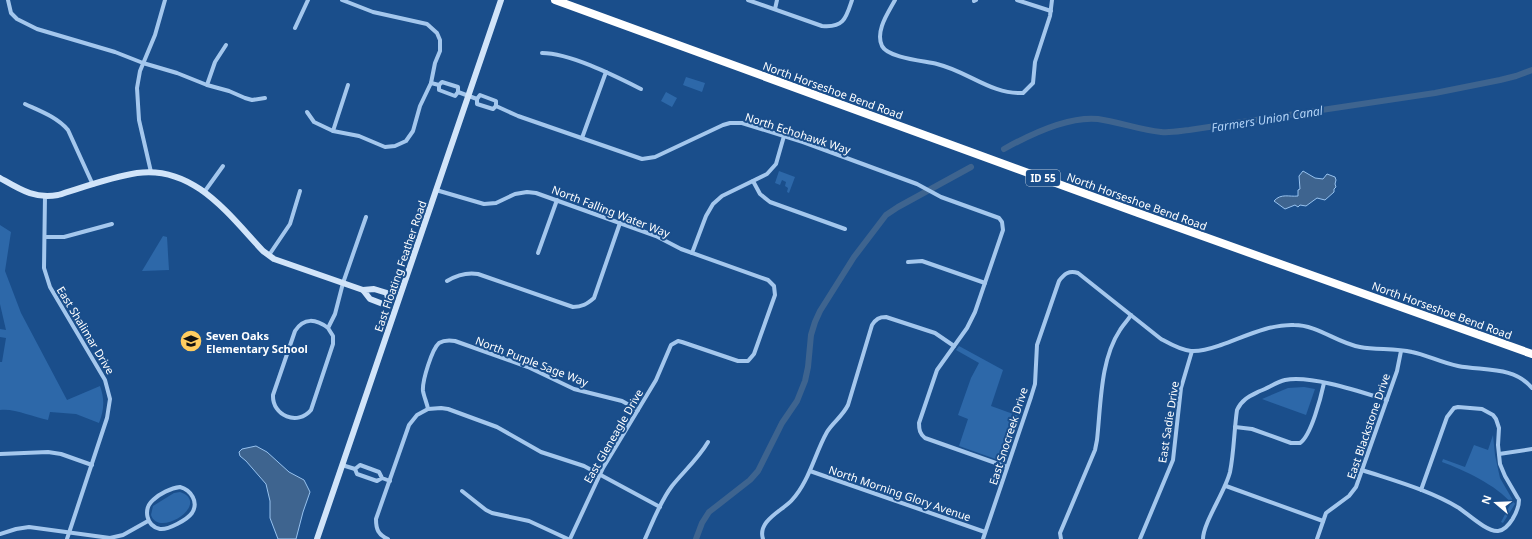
<svg xmlns="http://www.w3.org/2000/svg" width="1532" height="539" viewBox="0 0 1532 539" font-family="'Noto Sans',sans-serif">
  <rect width="100%" height="100%" fill="#1a4e8b"/>
  <g fill="#2d68a9">
    <path d="M 686,77 L 705,83 L 702,92 L 683,85 Z"/>
    <path d="M 666,92 L 677,98 L 672,107 L 661,101 Z"/>
    <path d="M 779,171 L 795,177 L 789,193 L 787,192 L 788,188 L 785,186 L 786,182 L 782,180 L 780,185 L 775,183 Z"/>
    <path d="M 0,225 L 11,232 L 5,271 L 21,313 L 67,400 L 100,386 C 105,400 104,410 99,423 L 76,414 L 50,412 L 48,420 C 33,417 14,408 0,410 L 0,362 L 2,362 L 6,338 L 0,337 L 0,329 L 6,330 L 0,304 Z"/>
    <path d="M 163,236 L 167,237 L 169,270 L 142,271 Z"/>
    <path d="M 959,346 L 1003,370 L 991,406 L 1019,416 L 1004,459 L 1001,461 L 959,446 L 968,419 L 958,415 L 971,378 L 979,363 L 956,350 Z"/>
    <path d="M 1304,387 L 1315,389 L 1306,415 L 1262,399 L 1288,388 Z"/>
    <path d="M 1493,435 L 1495,455 L 1500,478 L 1515,504 L 1503,523 L 1501,522 L 1511,503 C 1498,486 1462,469 1442,462 L 1443,459 L 1465,467 L 1474,445 L 1488,450 Z"/>
    <path d="M 180,492 C 212,503 159,539 151,515 L 153,506 L 174,493 Z"/>
  </g>
  <g fill="#3e648f" stroke="#97c2ef">
    <path d="M 1303,171 L 1315,178 L 1323,179 L 1327,174 L 1335,177 L 1336,180 L 1335,184 L 1336,187 L 1334,189 L 1334,192 L 1325,200 L 1317,198 L 1306,206 L 1300,205 L 1298,207 L 1295,205 L 1285,209 L 1274,201 C 1281,193 1289,197 1298,196 L 1298,190 L 1300,189 L 1299,176 Z"/>
    <path d="M 256,446 L 267,452 L 289,472 L 304,480 L 310,492 L 303,512 L 296,539 L 278,539 L 270,518 L 270,501 L 266,484 L 246,461 L 240,456 L 239,452 L 242,449 Z"/>
  </g>
  <g fill="none" stroke-linecap="round" stroke-linejoin="round">
    <g stroke="#3e648f" stroke-width="6">
      <path d="M 1004,149 C 1029,135 1069,116 1098,119 C 1119,122 1140,130 1161,132 C 1170,133 1180,131 1189,130 L 1435,93 L 1500,80 L 1516,76 L 1532,70"/>
      <path d="M 696,539 L 702,523 L 709,512 L 750,480 L 758,471 L 782,423 L 797,401 L 805,381 L 808,367 L 811,335 L 815,322 L 820,311 L 854,257 L 886,215 L 898,207 L 971,167"/>
    </g>
    <g stroke="#a4c7ed" stroke-width="4">
      <path d="M 8,0 L 11,13 L 17,19 L 37,29 L 115,52 L 143,63 L 177,73 L 207,85 L 229,91 L 245,98 L 252,100 L 265,98"/>
      <path d="M 342,0 L 373,12 L 427,24 L 437,33 L 440,40 L 440,51 L 435,63 L 431,83 L 439,85 L 442,82 L 458,87 L 458,92 L 455,96 L 439,90 L 439,85"/>
      <path d="M 748,0 L 822,26 C 844,28 846,18 852,0"/>
      <path d="M 895,0 C 888,13 875,31 882,46 C 888,58 925,61 937,64 C 967,71 992,95 1023,93 L 1033,83 L 1035,62 L 1050,16 L 1052,0"/>
      <path d="M 1017,0 L 1051,11"/>
      <path d="M 974,1 L 976,0"/>
      <path d="M 775,9 L 777,0"/>
      <path d="M 295,28 L 308,0"/>
      <path d="M 542,53 C 570,53 615,76 641,89"/>
      <path d="M 207,85 L 215,62 L 226,45"/>
      <path d="M 458,92 L 477,99"/>
      <path d="M 480,95 L 496,101 L 496,106 L 493,109 L 477,104 L 477,99 Z"/>
      <path d="M 25,104 C 40,111 57,117 68,130 L 93,185"/>
      <path d="M 496,106 L 518,116 L 642,159 L 655,157 L 723,125 L 730,123 L 742,123 L 803,142 L 917,184 L 941,197 L 999,218 L 1002,222 L 1003,230 L 975,312 L 967,328 L 937,370 L 919,423 C 919,430 920,434 925,438 L 1007,467"/>
      <path d="M 307,112 L 314,122 L 333,131 L 359,136 L 385,147 L 395,146 L 406,141 L 413,131 L 420,106 L 431,83"/>
      <path d="M 333,131 L 348,85"/>
      <path d="M 582,138 L 606,72"/>
      <path d="M 151,172 L 139,120 L 137,88 L 140,71 L 155,35 L 165,0"/>
      <path d="M 753,181 L 760,194 L 770,202 L 845,229"/>
      <path d="M 436,190 L 484,204 L 496,203 L 515,194 L 527,192 L 536,193 L 656,236 L 681,249 L 768,280 L 774,286 L 775,295 L 754,354 L 748,361 L 738,361 L 682,342 L 678,341 L 671,345 L 656,380 L 603,468 L 570,539"/>
      <path d="M 205,191 L 223,166"/>
      <path d="M 45,196 L 44,268 L 50,287 L 105,380 L 110,399 L 107,418 L 67,539"/>
      <path d="M 45,237 L 64,237 L 112,224"/>
      <path d="M 538,253 L 557,200"/>
      <path d="M 692,253 L 706,216 L 713,204 L 722,196 L 767,174 L 776,164 L 784,136"/>
      <path d="M 269,255 L 290,224 L 300,191"/>
      <path d="M 908,262 L 922,261 L 985,283"/>
      <path d="M 447,281 C 457,275 466,272 478,274 L 573,307 C 582,307 587,304 594,298 L 620,223"/>
      <path d="M 328,328 C 316,319 304,317 295,331 L 273,395 C 272,416 298,426 311,410 L 333,344 L 333,336 L 328,328 L 335,314 L 343,283 L 366,217"/>
      <path d="M 428,409 L 441,408 L 448,409 L 497,427 L 541,452 L 584,466 L 660,507"/>
      <path d="M 1235,427 L 1252,429 L 1291,443 L 1300,443 C 1311,436 1321,397 1324,383"/>
      <path d="M 0,454 L 48,452 L 61,454 L 92,465"/>
      <path d="M 1499,454 L 1532,449"/>
      <path d="M 342,465 L 355,469"/>
      <path d="M 1362,470 C 1395,481 1429,490 1459,508 C 1468,514 1487,532 1498,531 C 1509,530 1519,510 1519,500 L 1505,476 L 1500,464 L 1498,445 L 1499,428 L 1496,419 L 1493,415 L 1482,409 L 1458,407 L 1454,408 L 1447,417 L 1421,490"/>
      <path d="M 810,471 L 985,532"/>
      <path d="M 382,478 L 379,472 L 360,465 L 355,469 L 357,474 L 377,481 L 382,478 L 390,481"/>
      <path d="M 1226,486 L 1323,521"/>
      <path d="M 180,487 C 191,490 199,502 192,513 C 187,520 168,530 160,529 C 146,526 143,509 153,500 C 159,494 171,488 180,487 Z"/>
      <path d="M 462,491 L 486,510 L 492,513 L 529,521 L 568,539"/>
      <path d="M 0,534 L 16,529 L 29,527 L 110,538 L 123,535 L 148,521"/>
      <path d="M 388,539 C 378,535 376,529 376,519 L 409,425 L 417,415 L 428,409 C 427,403 424,397 423,391 C 422,381 432,349 439,343 C 444,340 449,340 455,341 L 528,367 L 574,389 L 622,401 L 638,410"/>
      <path d="M 645,539 C 653,521 660,502 672,486 C 684,471 698,459 708,442"/>
      <path d="M 763,539 C 757,521 782,511 792,500 C 809,482 815,453 827,432 C 833,422 842,417 848,405 L 872,325 C 876,319 879,317 886,317 L 935,333 L 954,346"/>
      <path d="M 983,539 L 1031,397 L 1035,384 L 1037,345 L 1059,281 C 1064,274 1069,270 1078,273 L 1161,339 C 1170,344 1180,350 1191,351 C 1201,352 1212,348 1221,345 C 1244,337 1269,324 1294,325 C 1318,325 1337,343 1360,347 C 1377,350 1395,348 1412,352 C 1427,355 1442,363 1458,366 C 1483,371 1514,366 1532,388"/>
      <path d="M 1061,539 L 1060,533 L 1095,450 L 1097,440 C 1101,405 1100,360 1120,330 C 1123,325 1128,320 1131,315"/>
      <path d="M 1140,539 L 1173,460 L 1181,388 L 1192,351"/>
      <path d="M 1203,539 C 1203,523 1225,492 1230,472 C 1234,452 1234,431 1237,410 C 1242,399 1250,396 1260,391 C 1268,388 1277,382 1285,380 C 1312,375 1361,392 1387,400"/>
      <path d="M 1317,539 L 1326,513 L 1349,496 L 1356,487 L 1397,371 L 1401,351"/>
    </g>
    <g stroke="#d1e4f9" stroke-width="6">
      <path d="M 0,178 C 21,190 34,199 58,195 C 84,187 111,177 137,173 C 194,165 229,215 263,251 L 274,259 L 363,290"/>
      <path d="M 374,289 L 387,293 L 388,299 L 383,304 L 370,299 L 363,290 Z"/>
      <path d="M 317,539 L 501,0"/>
    </g>
    <path stroke="#fff" stroke-width="8" d="M 555,0 L 1138,213 L 1532,354"/>
  </g>
  <defs>
    <g id="school-disc" transform="scale(1.15)"><circle r="9.5" fill="#ffcd60" stroke="#1a4e8b"/><path d="M0-5L7-2L0 1L-7-2ZM-4 1L0 2.5L4 1V4Q0 6-4 4Z" fill="#111"/></g>
  </defs>
  <g fill-rule="evenodd">
    <use href="#school-disc" x="191" y="341"/>
  </g>
  <g text-anchor="middle" dominant-baseline="central" stroke-width="4" stroke-linejoin="round" paint-order="stroke">
    <rect fill="#1a4e8b" stroke="#bacadc" stroke-width="1" x="1026" y="170" width="34" height="16" rx="3"/>
    <g font-size="10" font-weight="bold" fill="#fff">
      <text x="1043" y="178">ID 55</text>
    </g>
    <g font-size="11" fill="#fff" stroke="#1a4e8b">
      <text transform="translate(833 90) rotate(20)">North Horseshoe Bend Road</text>
      <text transform="translate(798 133) rotate(18)">North Echohawk Way</text>
      <text transform="translate(1137 201) rotate(20)">North Horseshoe Bend Road</text>
      <text transform="translate(611 211) rotate(21)">North Falling Water Way</text>
      <text transform="translate(400 266) rotate(-71)">East Floating Feather Road</text>
      <text transform="translate(1442 310) rotate(20)">North Horseshoe Bend Road</text>
      <text transform="translate(86 330) rotate(59)">East Shalimar Drive</text>
      <text transform="translate(532 361) rotate(21)">North Purple Sage Way</text>
      <text transform="translate(1168 422) rotate(-81)">East Sadie Drive</text>
      <text transform="translate(1368 426) rotate(-71)">East Blackstone Drive</text>
      <text transform="translate(613 436) rotate(-60)">East Gleneagle Drive</text>
      <text transform="translate(1008 436) rotate(-72)">East Snocreek Drive</text>
      <text transform="translate(900 493) rotate(19)">North Morning Glory Avenue</text>
    </g>
    <g font-size="11" font-weight="bold" fill="#fff" stroke="#1a4e8b" text-anchor="start">
      <text x="206" y="335">Seven Oaks<tspan x="206" dy="13">Elementary School</tspan></text>
    </g>
    <g font-size="12" font-style="italic" fill="#b0d1f5" stroke="#1a4e8b">
      <text transform="translate(1267 119) rotate(-9)">Farmers Union Canal</text>
    </g>
  </g>
  <g transform="translate(1496 503) rotate(289)" stroke="#1a4e8b" stroke-width="3" paint-order="stroke">
  <path d="M0-3L7 15L0 10L-7 15Z" fill="#ffffff"/>
  <text y="-6" font-size="11" font-weight="bold" text-anchor="middle" fill="#ffffff">N</text>
  </g>
</svg>
